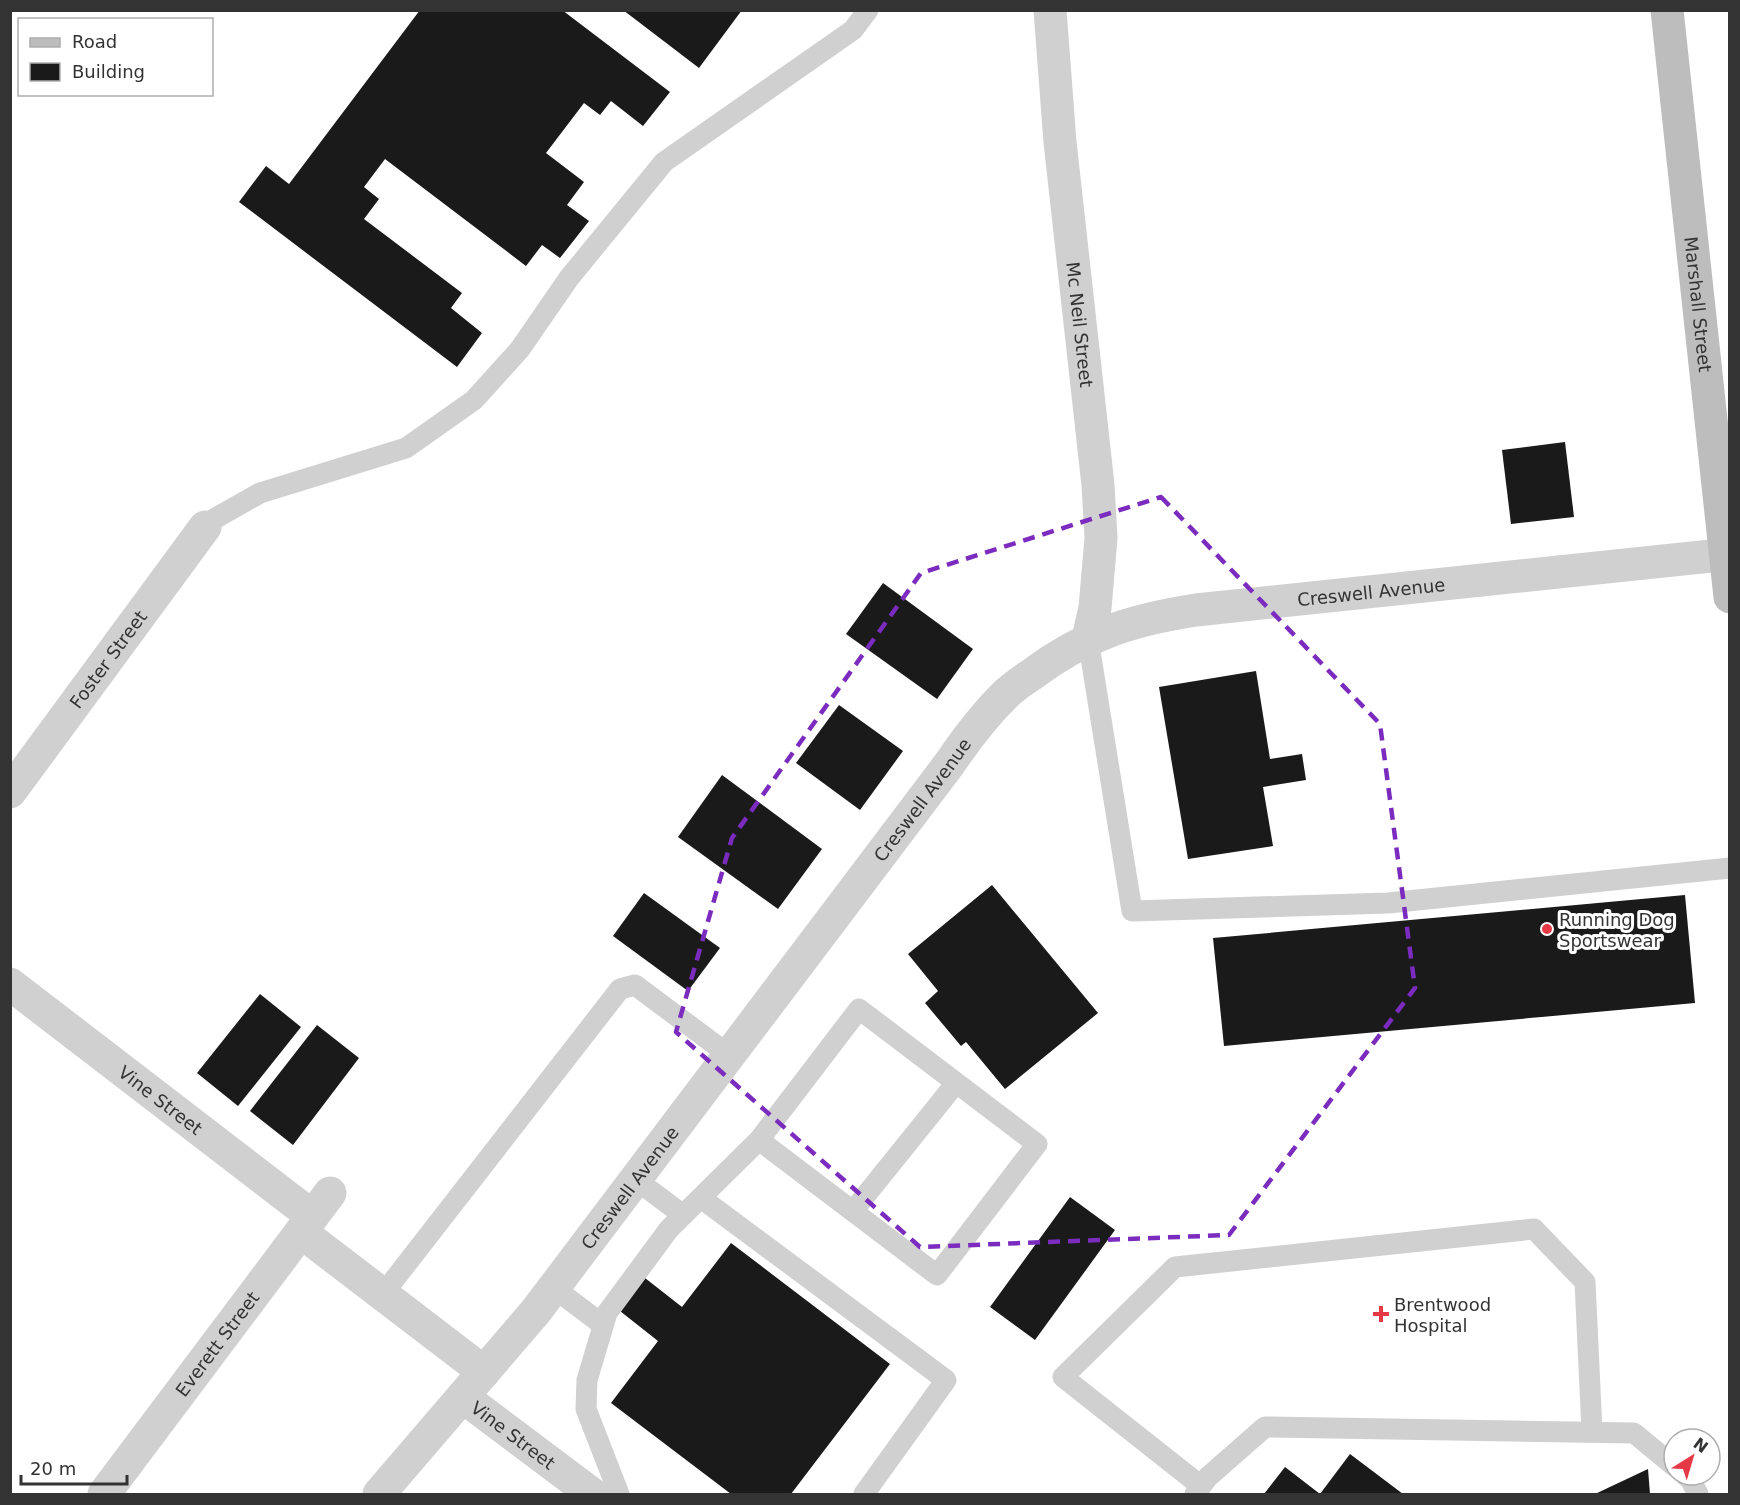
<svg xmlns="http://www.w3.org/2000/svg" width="1740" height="1505" viewBox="0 0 1740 1505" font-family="'DejaVu Sans',sans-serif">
  <rect width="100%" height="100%" fill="#fff"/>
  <g fill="#1a1a1a">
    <path d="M 420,10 L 562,10 L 670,92 L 643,126 L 611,101 L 600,115 L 584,103 L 546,153 L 584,182 L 567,205 L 589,221 L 560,258 L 542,245 L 526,266 L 385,159 L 364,187 L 379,199 L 364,219 L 462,293 L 451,308 L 482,333 L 457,367 L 239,202 L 266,166 L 289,184 Z"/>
    <path d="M 623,10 L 742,10 L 699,68 Z"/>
    <path d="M 1565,442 L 1574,517 L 1511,524 L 1502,450 Z"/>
    <path d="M 883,583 L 973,649 L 937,699 L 846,634 Z"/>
    <path d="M 1256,671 L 1270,759 L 1302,754 L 1306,780 L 1263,787 L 1273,846 L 1188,859 L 1159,687 Z"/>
    <path d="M 839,705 L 903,751 L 860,810 L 796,763 Z"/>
    <path d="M 722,775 L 822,849 L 778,909 L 678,837 Z"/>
    <path d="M 992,885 L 1098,1013 L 1005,1089 L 966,1042 L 961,1046 L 925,1003 L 938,991 L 908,954 Z"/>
    <path d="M 644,893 L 720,948 L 688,991 L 613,936 Z"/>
    <path d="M 1685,895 L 1695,1003 L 1224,1046 L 1213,938 Z"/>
    <path d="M 260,994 L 301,1027 L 238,1106 L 197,1073 Z"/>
    <path d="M 317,1025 L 359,1058 L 293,1145 L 250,1111 Z"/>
    <path d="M 1070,1197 L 1115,1230 L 1035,1340 L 990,1307 Z"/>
    <path d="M 731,1243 L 890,1364 L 791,1494 L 731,1494 L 611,1403 L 658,1341 L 620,1311 L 645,1278 L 682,1307 Z"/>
    <path d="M 1350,1454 L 1403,1494 L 1264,1494 L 1285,1467 L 1320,1494 Z"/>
    <path d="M 1648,1469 L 1650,1494 L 1595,1494 Z"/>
  </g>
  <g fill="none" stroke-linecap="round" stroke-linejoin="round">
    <g stroke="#d0d0d0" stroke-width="21">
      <path d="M 205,527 L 214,519 L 260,493 L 406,448 L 474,400 L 520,349 L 569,278 L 664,162 L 853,30 L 868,10"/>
      <path d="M 1088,639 L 1132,911 L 1388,903 L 1730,868"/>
      <path d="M 635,1179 L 683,1215"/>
      <path d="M 701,1198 L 946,1380 L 864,1494"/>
      <path d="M 853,1211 L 956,1083"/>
      <path d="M 554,1288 L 603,1325"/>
      <path d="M 383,1294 L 620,989 L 635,985 L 729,1055"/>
      <path d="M 1685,1475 L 1690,1479 L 1698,1494"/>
      <path d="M 1201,1486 L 1063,1377 L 1175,1267 L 1534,1229 L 1585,1282 L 1592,1431"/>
      <path d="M 619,1494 L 586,1409 L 587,1380 L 607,1313 L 669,1229 L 759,1140 L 859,1009 L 1037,1144 L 937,1275 L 759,1140"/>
      <path d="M 1195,1494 L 1208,1477 L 1265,1427 L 1634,1433 L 1674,1466"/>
    </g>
    <g stroke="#d0d0d0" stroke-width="33">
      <path id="s1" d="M 1050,10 L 1060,142 L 1098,485 L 1101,538 L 1095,608 L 1088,639"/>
      <path id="s2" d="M 10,792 L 205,527"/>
      <path id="s3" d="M 10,984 L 312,1216"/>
      <path d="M 301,1232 L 484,1372"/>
      <path id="s4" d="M 463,1397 L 592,1494"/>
      <path id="s5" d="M 104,1494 L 330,1193"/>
      <path id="s6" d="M 379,1494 L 536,1311 L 950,763 C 967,738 986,713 1008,692 C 1015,686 1023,680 1031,675 C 1084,635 1131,620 1196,610 L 1730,554"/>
    </g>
    <path stroke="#bdbdbd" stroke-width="33" id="s7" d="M 1667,10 L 1730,597"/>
  </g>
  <path fill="none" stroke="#7b2cbf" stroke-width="4.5" stroke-dasharray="12 8" stroke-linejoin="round" d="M 1161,497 L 1380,724 L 1415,988 L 1229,1235 L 920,1247 L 676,1032 L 732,838 L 921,573 Z"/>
  <g fill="#e63946" stroke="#fff" stroke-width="2">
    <circle cx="1547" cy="929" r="6"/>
    <path d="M1378 1305h6v6h6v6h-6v6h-6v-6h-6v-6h6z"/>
  </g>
  <g text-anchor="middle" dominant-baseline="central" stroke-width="6" stroke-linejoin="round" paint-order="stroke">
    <g font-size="18" fill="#333" stroke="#fff">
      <text stroke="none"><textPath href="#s7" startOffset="296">Marshall Street</textPath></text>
      <text stroke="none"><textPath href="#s1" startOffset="316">Mc Neil Street</textPath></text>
      <text stroke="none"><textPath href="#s6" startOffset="1404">Creswell Avenue</textPath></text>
      <text stroke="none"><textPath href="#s2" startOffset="165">Foster Street</textPath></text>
      <text stroke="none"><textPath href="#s6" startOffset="882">Creswell Avenue</textPath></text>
      <text stroke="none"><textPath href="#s3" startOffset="190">Vine Street</textPath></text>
      <text stroke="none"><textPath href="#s6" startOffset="396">Creswell Avenue</textPath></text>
      <text stroke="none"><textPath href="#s5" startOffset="188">Everett Street</textPath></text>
      <text stroke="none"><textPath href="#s4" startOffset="63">Vine Street</textPath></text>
    </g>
    <g font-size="18" fill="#333" stroke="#fff" text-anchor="start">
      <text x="1559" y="919">Running Dog<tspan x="1559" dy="21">Sportswear</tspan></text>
      <text x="1394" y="1304">Brentwood<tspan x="1394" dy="21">Hospital</tspan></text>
    </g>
  </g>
  <rect width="1740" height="1505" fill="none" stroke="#333333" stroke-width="24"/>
  <rect x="18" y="18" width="195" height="78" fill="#ffffff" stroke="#adadad" stroke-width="1.5"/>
  <rect x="30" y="38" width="30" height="9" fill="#bdbdbd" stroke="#adadad" stroke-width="1.5"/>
  <text x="72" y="48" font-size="18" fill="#333333">Road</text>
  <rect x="30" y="63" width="30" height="18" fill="#1a1a1a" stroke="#adadad" stroke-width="1.5"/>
  <text x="72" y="78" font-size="18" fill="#333333">Building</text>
  <g transform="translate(1692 1457) rotate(37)"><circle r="28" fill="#ffffff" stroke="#adadad" stroke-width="1.5"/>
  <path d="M0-4.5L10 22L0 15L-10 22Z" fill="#e63946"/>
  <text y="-9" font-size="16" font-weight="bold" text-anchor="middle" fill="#333333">N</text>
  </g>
  <path d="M21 1475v9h106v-9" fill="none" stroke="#333333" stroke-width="3"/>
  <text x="30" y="1475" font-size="18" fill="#333333" stroke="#ffffff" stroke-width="4.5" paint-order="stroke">20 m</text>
</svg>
